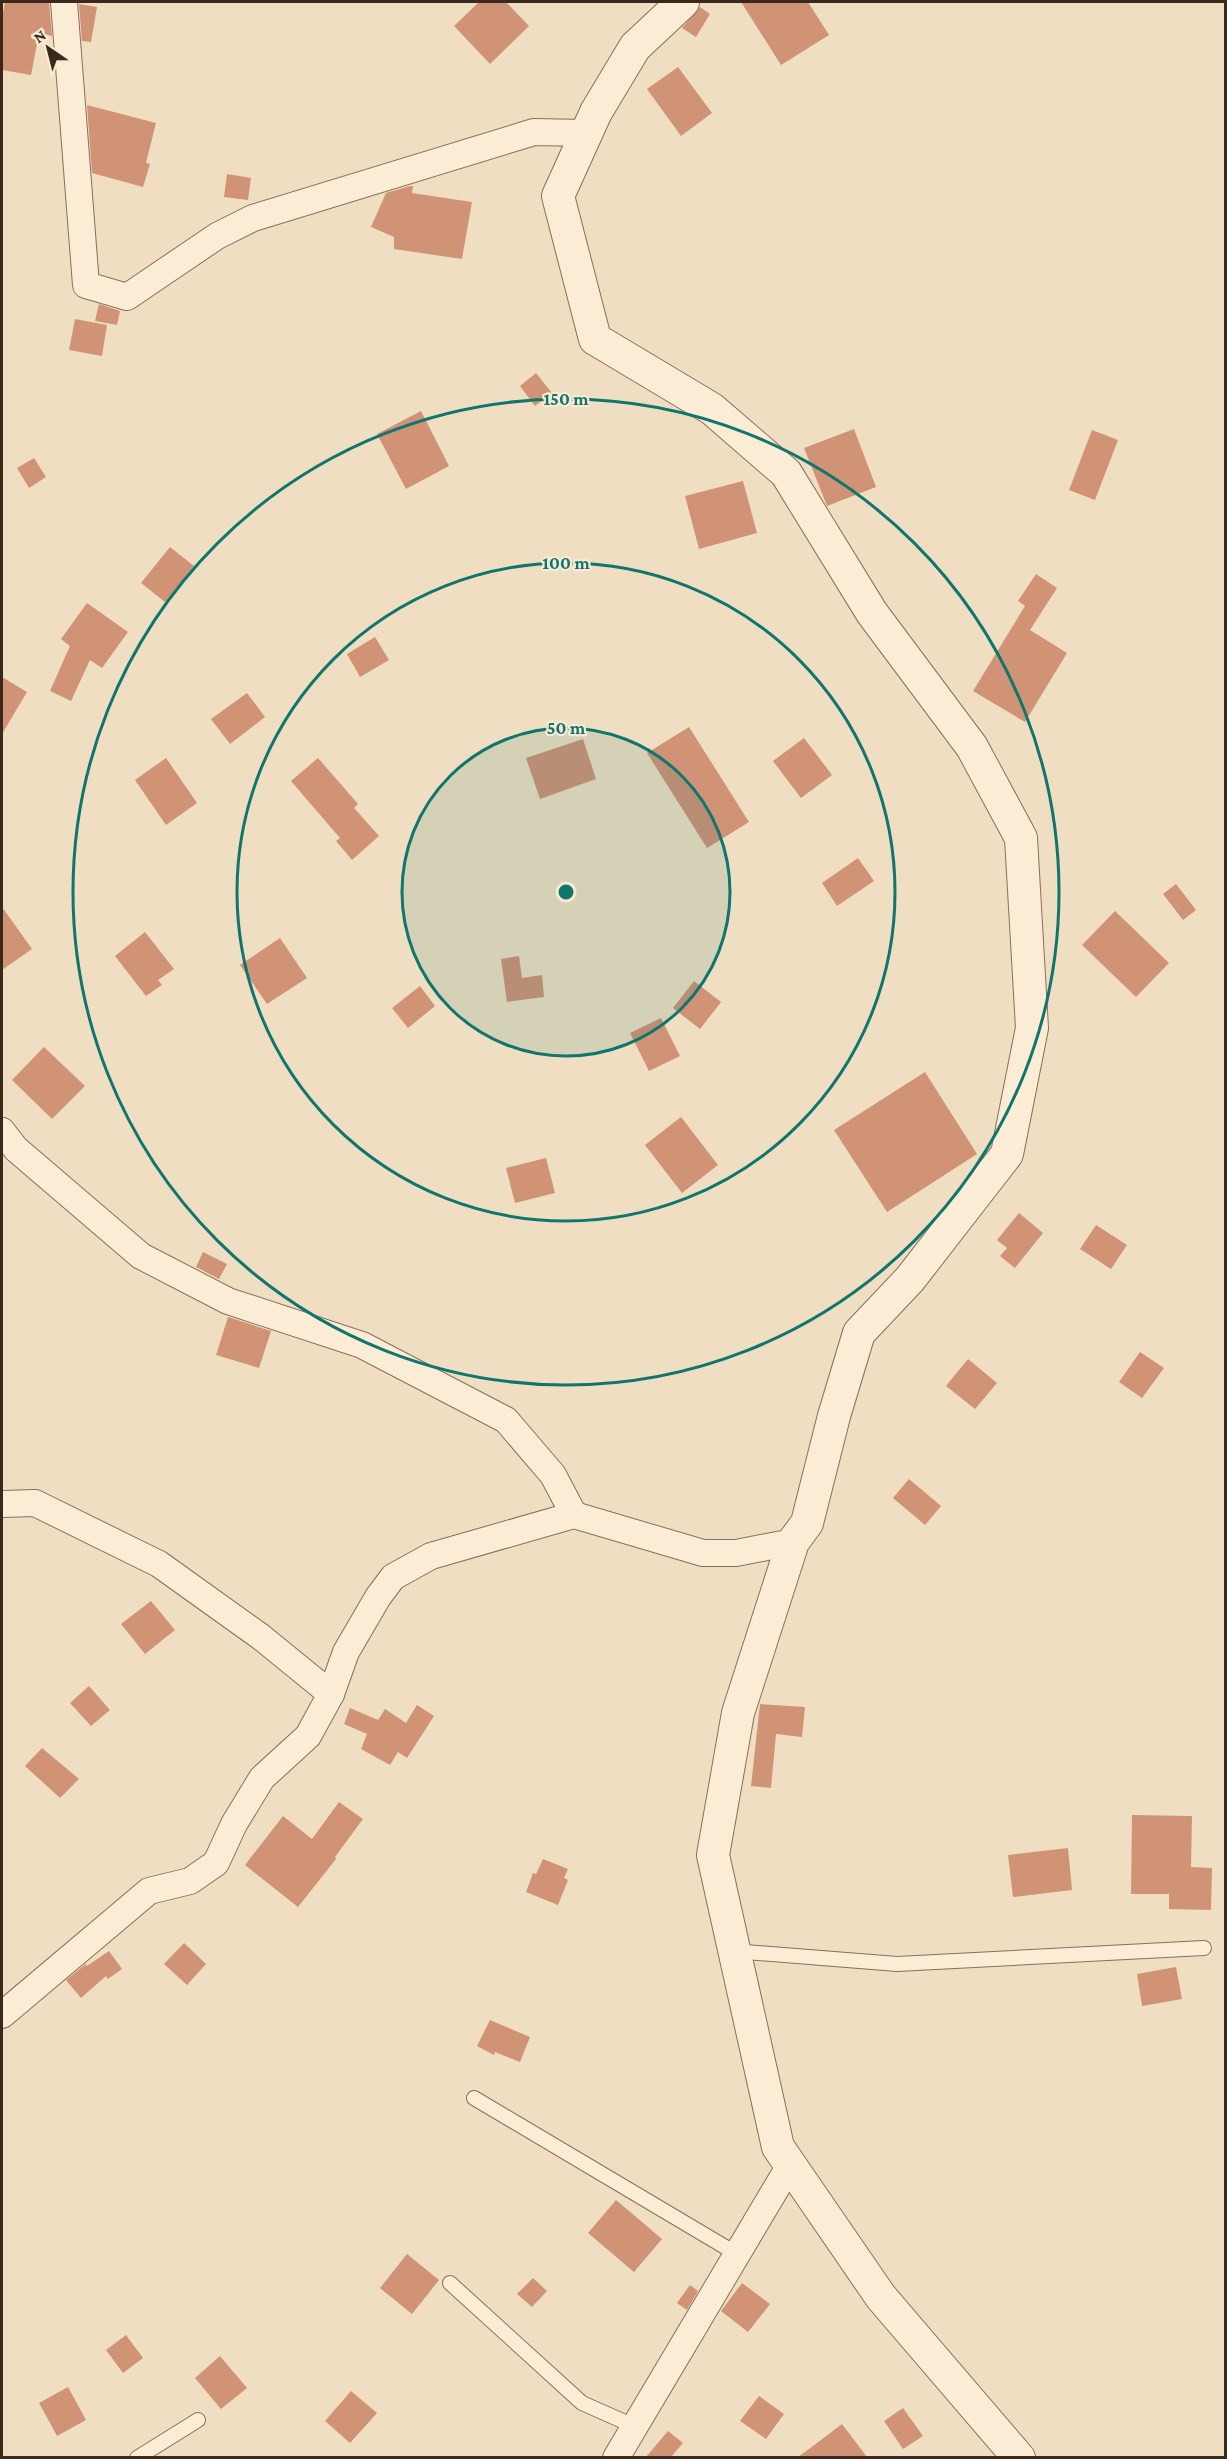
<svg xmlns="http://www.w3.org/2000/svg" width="1227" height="2459" viewBox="0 0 1227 2459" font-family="'Crimson Pro',serif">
  <rect width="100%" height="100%" fill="#f0dec2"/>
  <g fill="#d09376">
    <path d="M 5,2 L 49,2 L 52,36 L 39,34 L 31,75 L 2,70 L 2,19 Z"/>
    <path d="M 479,2 L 506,2 L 529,26 L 490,64 L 454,26 Z"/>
    <path d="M 741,2 L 808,2 L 829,35 L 781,65 Z"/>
    <path d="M 79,4 L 97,7 L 91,42 L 82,41 Z"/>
    <path d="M 700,7 L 710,14 L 696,37 L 682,28 Z"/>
    <path d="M 678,67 L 712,113 L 681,136 L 647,89 Z"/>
    <path d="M 87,105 L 156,123 L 146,163 L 150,164 L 143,187 L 92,173 Z"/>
    <path d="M 227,174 L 251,178 L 248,200 L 224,197 Z"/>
    <path d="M 410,186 L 413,186 L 412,193 L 472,202 L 462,259 L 394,249 L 394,237 L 371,227 L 386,193 Z"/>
    <path d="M 99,304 L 120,311 L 117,325 L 95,321 Z"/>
    <path d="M 75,319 L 107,325 L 102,356 L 69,350 Z"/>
    <path d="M 536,373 L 552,393 L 535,406 L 520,386 Z"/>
    <path d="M 421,411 L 449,466 L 406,489 L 377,434 Z"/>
    <path d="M 854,429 L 876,487 L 827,506 L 804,448 Z"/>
    <path d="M 1092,430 L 1118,440 L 1095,500 L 1069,490 Z"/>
    <path d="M 34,458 L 46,477 L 29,488 L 17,468 Z"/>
    <path d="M 743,481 L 757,533 L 699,549 L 685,496 Z"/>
    <path d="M 170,547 L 194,566 L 165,602 L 141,583 Z"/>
    <path d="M 1036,574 L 1057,588 L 1030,630 L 1067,653 L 1025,722 L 973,691 L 1025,606 L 1018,601 Z"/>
    <path d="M 87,603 L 128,632 L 102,668 L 90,660 L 71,701 L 50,691 L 70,646 L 61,639 Z"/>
    <path d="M 375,637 L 389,660 L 360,677 L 347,654 Z"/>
    <path d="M 2,677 L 27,692 L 2,734 Z"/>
    <path d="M 247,693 L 265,717 L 230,744 L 211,719 Z"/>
    <path d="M 689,727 L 749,822 L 707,848 L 647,753 Z"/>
    <path d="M 804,738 L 832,775 L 801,798 L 773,761 Z"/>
    <path d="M 583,739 L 596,779 L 540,799 L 526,758 Z"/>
    <path d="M 166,758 L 197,803 L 166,825 L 135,780 Z"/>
    <path d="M 318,758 L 358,804 L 354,808 L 379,836 L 352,860 L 336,841 L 340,838 L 291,781 Z"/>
    <path d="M 858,858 L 874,881 L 837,906 L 822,883 Z"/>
    <path d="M 1176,884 L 1196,910 L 1183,920 L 1163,894 Z"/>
    <path d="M 2,907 L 32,949 L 2,970 Z"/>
    <path d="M 1115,911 L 1169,963 L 1136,997 L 1082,945 Z"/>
    <path d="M 145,932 L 174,969 L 158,980 L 162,985 L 146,996 L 115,956 Z"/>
    <path d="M 280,938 L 307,978 L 267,1004 L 240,965 Z"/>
    <path d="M 519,956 L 522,978 L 542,975 L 544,997 L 507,1002 L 501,959 Z"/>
    <path d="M 694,981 L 721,1002 L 700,1029 L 673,1008 Z"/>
    <path d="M 420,986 L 435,1006 L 408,1028 L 392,1008 Z"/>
    <path d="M 661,1018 L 680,1056 L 649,1071 L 630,1033 Z"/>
    <path d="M 44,1047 L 85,1086 L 52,1119 L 12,1080 Z"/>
    <path d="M 925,1072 L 977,1154 L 887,1212 L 834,1130 Z"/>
    <path d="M 681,1117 L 718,1165 L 682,1193 L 645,1145 Z"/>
    <path d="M 546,1158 L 555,1193 L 515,1203 L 506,1168 Z"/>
    <path d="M 1019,1213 L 1043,1233 L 1015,1268 L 1000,1256 L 1007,1248 L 997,1240 Z"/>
    <path d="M 1096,1225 L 1127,1245 L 1111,1269 L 1080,1249 Z"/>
    <path d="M 203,1252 L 227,1264 L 219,1279 L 196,1267 Z"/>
    <path d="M 228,1317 L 271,1331 L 259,1368 L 216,1355 Z"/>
    <path d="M 1140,1352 L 1164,1368 L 1142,1398 L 1119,1382 Z"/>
    <path d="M 968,1359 L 997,1383 L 975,1409 L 946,1386 Z"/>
    <path d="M 909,1479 L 941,1506 L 925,1525 L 893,1498 Z"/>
    <path d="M 151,1601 L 175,1630 L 145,1654 L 121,1624 Z"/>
    <path d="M 89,1686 L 110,1710 L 91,1726 L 70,1703 Z"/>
    <path d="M 760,1704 L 805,1707 L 802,1737 L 776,1734 L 771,1788 L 751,1786 Z"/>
    <path d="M 417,1705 L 434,1716 L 407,1758 L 398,1752 L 390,1765 L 361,1749 L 367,1734 L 344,1724 L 350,1708 L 378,1720 L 385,1709 L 406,1723 Z"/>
    <path d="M 42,1748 L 79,1779 L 60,1798 L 25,1766 Z"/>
    <path d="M 339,1802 L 363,1819 L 335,1857 L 336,1859 L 298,1907 L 245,1865 L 283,1816 L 312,1839 Z"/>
    <path d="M 1132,1815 L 1192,1816 L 1191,1867 L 1212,1868 L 1211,1910 L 1169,1909 L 1169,1894 L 1131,1894 Z"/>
    <path d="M 1068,1848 L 1072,1890 L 1013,1897 L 1008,1855 Z"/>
    <path d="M 543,1859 L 568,1869 L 564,1878 L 568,1880 L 558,1905 L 526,1892 L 533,1873 L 536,1874 Z"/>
    <path d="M 184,1943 L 206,1964 L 187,1985 L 164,1964 Z"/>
    <path d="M 109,1951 L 122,1969 L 108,1979 L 106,1976 L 81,1998 L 66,1980 L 86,1964 L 87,1966 Z"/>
    <path d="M 1176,1967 L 1182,1999 L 1142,2006 L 1137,1974 Z"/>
    <path d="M 490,2020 L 530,2037 L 520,2062 L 495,2052 L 494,2055 L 477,2046 Z"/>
    <path d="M 616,2200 L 662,2239 L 634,2272 L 588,2233 Z"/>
    <path d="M 407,2254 L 439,2280 L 412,2314 L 380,2288 Z"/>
    <path d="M 533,2278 L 547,2291 L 532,2307 L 517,2294 Z"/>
    <path d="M 742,2283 L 770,2304 L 748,2332 L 721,2311 Z"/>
    <path d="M 690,2285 L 698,2291 L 687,2310 L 677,2303 Z"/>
    <path d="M 126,2335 L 143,2358 L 123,2373 L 106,2350 Z"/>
    <path d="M 220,2356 L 247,2388 L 221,2409 L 195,2378 Z"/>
    <path d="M 68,2387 L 86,2420 L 57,2436 L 39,2403 Z"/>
    <path d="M 351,2391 L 377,2413 L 350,2443 L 325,2421 Z"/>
    <path d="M 759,2396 L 784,2414 L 766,2439 L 740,2421 Z"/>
    <path d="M 903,2408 L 923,2436 L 903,2449 L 884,2421 Z"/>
    <path d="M 842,2424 L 867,2457 L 798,2457 L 813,2446 Z"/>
    <path d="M 668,2431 L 683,2443 L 671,2457 L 646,2457 Z"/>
  </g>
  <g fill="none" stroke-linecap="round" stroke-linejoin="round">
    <g stroke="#8b6e58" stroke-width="16">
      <g id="service">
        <path d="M 733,1951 L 897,1964 L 1204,1948"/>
        <path d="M 474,2098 L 737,2254"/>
        <path d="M 450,2283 L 582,2403 L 634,2426"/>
        <path d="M 137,2458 L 198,2420"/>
      </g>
    </g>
    <g stroke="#8b6e58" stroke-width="28">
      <g id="minor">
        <path d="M 64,2 L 86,285 L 127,297 L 217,236 L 253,218 L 534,132 L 586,133"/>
        <path d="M 2,1131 L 16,1149 L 141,1256 L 228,1301 L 362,1345 L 506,1420 L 553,1475 L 574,1515"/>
        <path d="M 2,1504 L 35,1503 L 159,1564 L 261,1637 L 331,1694"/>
        <path d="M 2,2015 L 149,1891 L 190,1881 L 216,1863 L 234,1824 L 262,1778 L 308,1736 L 331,1694 L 346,1652 L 378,1597 L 393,1577 L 431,1556 L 574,1515 L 703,1553 L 736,1553 L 793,1542"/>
        <path d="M 616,2458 L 790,2165"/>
      </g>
    </g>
    <g stroke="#8b6e58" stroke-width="34">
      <path id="tertiary" d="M 683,2 L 635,47 L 596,112 L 558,196 L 595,339 L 712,409 L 786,473 L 872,613 L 972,747 L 1021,838 L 1032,1028 L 1007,1154 L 910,1279 L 859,1333 L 834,1416 L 807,1523 L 793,1542 L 738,1713 L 713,1855 L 778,2147 L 881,2297 L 1019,2458"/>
    </g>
    <use href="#service" stroke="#faecd5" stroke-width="14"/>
    <use href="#minor" stroke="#faecd5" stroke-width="26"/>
    <use href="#tertiary" stroke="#faecd5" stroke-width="32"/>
  </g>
  <circle cx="566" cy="892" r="164" fill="#0f766e" fill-opacity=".12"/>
  <g fill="none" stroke="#0f766e" stroke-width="3">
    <circle cx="566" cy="892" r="164"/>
    <circle cx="566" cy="892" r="329"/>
    <circle cx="566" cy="892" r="493"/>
  </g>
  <circle cx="566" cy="892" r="9" fill="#0f766e" stroke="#f7e9d2" stroke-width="3"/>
  <g font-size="18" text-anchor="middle" font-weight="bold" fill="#0f766e" stroke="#f7e9d2" stroke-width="4.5" stroke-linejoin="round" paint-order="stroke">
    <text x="566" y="405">150 m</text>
    <text x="566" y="569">100 m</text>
    <text x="566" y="734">50 m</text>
  </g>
  <rect width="1227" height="2459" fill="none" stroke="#3a281d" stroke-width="6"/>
  <g transform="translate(48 48) rotate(325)" stroke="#f7e9d2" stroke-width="4.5" paint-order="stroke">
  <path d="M0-4.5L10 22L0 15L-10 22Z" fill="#3a281d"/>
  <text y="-9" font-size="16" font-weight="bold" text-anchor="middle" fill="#3a281d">N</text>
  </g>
</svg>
